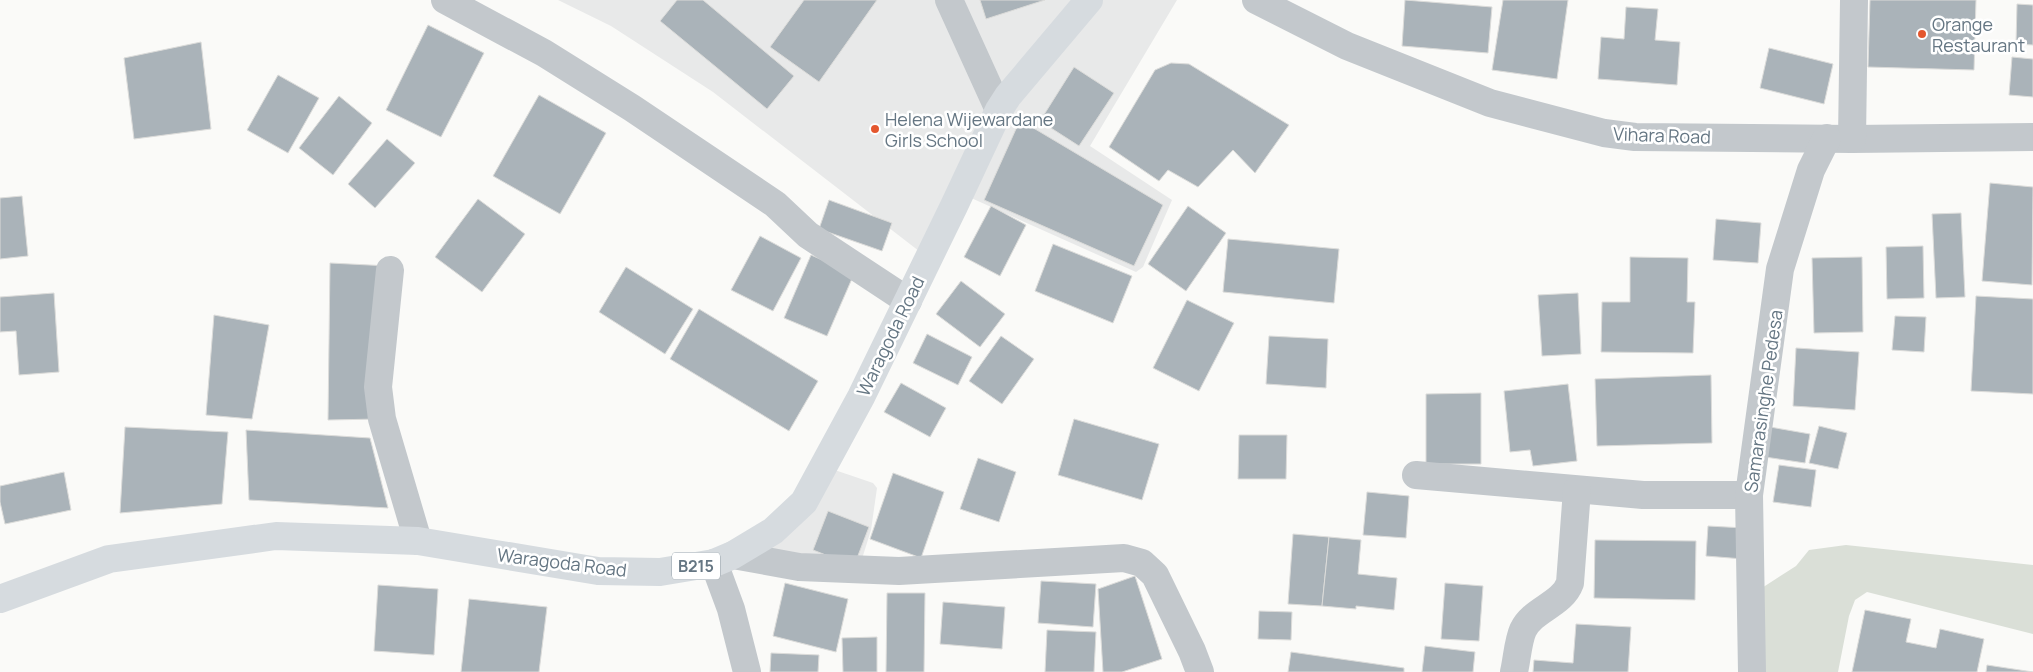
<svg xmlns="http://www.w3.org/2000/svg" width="2033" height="672" viewBox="0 0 2033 672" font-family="Manrope,sans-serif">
  <rect width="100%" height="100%" fill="#fafaf8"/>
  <g fill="#e8e9e9">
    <path d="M 558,0 L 1177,0 L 1090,146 L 1172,200 L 1143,267 L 1136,272 L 960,193 L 928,258 L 713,92 L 611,26 Z"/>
    <path d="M 823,466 L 873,483 L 877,488 L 871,530 L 861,562 L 733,555 Z"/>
  </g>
  <path fill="#dadfd7" d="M 1846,545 L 2033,565 L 2033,634 L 1867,592 L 1855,600 L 1849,616 L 1838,672 L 1752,672 L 1751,595 L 1796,566 L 1809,550 Z"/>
  <g fill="#aab3b9" stroke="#dcdcda">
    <path d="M 677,0 L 703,0 L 794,76 L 767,109 L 660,21 Z"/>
    <path d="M 804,0 L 877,0 L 819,82 L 770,47 Z"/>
    <path d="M 980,0 L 1045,0 L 986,19 Z"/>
    <path d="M 1405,0 L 1492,7 L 1488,53 L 1402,46 Z"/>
    <path d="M 1503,0 L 1568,0 L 1557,79 L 1492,70 Z"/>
    <path d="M 1870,0 L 1976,0 L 1974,70 L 1868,67 Z"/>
    <path d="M 2017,4 L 2033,5 L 2033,45 L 2016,44 Z"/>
    <path d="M 1626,7 L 1658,9 L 1655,40 L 1680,42 L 1677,85 L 1598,79 L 1601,37 L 1624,39 Z"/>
    <path d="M 428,25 L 484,53 L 441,137 L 386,110 Z"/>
    <path d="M 201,42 L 211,129 L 134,139 L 124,58 Z"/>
    <path d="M 1769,48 L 1833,64 L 1824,104 L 1760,88 Z"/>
    <path d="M 2012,57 L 2033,59 L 2033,97 L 2009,95 Z"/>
    <path d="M 1171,63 L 1189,64 L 1289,125 L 1255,173 L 1233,150 L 1198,187 L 1168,170 L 1159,181 L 1109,147 L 1155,70 Z"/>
    <path d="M 1074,67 L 1114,93 L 1079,146 L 1040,121 Z"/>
    <path d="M 278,75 L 319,98 L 288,153 L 247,130 Z"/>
    <path d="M 539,95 L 606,133 L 560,214 L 493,176 Z"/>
    <path d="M 339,96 L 372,123 L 333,175 L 299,148 Z"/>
    <path d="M 1020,120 L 1163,205 L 1134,266 L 984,200 Z"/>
    <path d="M 387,139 L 415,163 L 375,208 L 348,184 Z"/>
    <path d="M 1990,183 L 2033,187 L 2032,285 L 1982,281 Z"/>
    <path d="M 22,196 L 28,256 L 0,259 L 0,198 Z"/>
    <path d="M 478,199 L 525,234 L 482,292 L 435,257 Z"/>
    <path d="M 829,200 L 892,223 L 882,251 L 819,229 Z"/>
    <path d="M 991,206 L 1026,225 L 1000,276 L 964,257 Z"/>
    <path d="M 1188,206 L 1226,233 L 1186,291 L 1148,264 Z"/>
    <path d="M 1961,213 L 1965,297 L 1936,298 L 1932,214 Z"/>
    <path d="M 1716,219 L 1761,223 L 1758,263 L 1713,260 Z"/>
    <path d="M 760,236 L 801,258 L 773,311 L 731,290 Z"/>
    <path d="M 1228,239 L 1339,249 L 1334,303 L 1223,292 Z"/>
    <path d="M 1053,244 L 1132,276 L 1113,323 L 1035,291 Z"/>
    <path d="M 1923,246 L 1924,298 L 1887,299 L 1886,247 Z"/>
    <path d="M 811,255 L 854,274 L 827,336 L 784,318 Z"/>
    <path d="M 1630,257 L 1688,258 L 1687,302 L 1695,302 L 1693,353 L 1601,352 L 1602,302 L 1630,302 Z"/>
    <path d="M 1862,257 L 1863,332 L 1814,333 L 1812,258 Z"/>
    <path d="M 330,263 L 389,266 L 377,419 L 328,420 Z"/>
    <path d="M 626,267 L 693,309 L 665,354 L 599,312 Z"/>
    <path d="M 961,281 L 1005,314 L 980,347 L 936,314 Z"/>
    <path d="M 54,293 L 59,372 L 19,375 L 16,331 L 0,332 L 0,297 Z"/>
    <path d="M 1578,293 L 1581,354 L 1542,356 L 1538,295 Z"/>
    <path d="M 1976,296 L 2033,299 L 2033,394 L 1971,391 Z"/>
    <path d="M 1187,300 L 1234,323 L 1199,391 L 1153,368 Z"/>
    <path d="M 699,309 L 818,381 L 789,431 L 670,359 Z"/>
    <path d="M 214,315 L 269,325 L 252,419 L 206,415 Z"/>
    <path d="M 1895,316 L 1926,317 L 1924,352 L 1892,350 Z"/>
    <path d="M 927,334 L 972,357 L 958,385 L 913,363 Z"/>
    <path d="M 1001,336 L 1034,359 L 1002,404 L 969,381 Z"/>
    <path d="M 1269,336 L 1328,339 L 1326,388 L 1266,384 Z"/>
    <path d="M 1796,348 L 1859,352 L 1855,410 L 1793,406 Z"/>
    <path d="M 1711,375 L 1712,443 L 1597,446 L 1595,379 Z"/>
    <path d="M 901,383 L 946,408 L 930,437 L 884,412 Z"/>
    <path d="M 1568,384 L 1577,461 L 1533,466 L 1530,450 L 1510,452 L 1504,391 Z"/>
    <path d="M 1481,393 L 1481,464 L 1426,464 L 1426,394 Z"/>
    <path d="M 1074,419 L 1159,444 L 1142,500 L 1058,475 Z"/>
    <path d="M 1819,426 L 1847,433 L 1838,469 L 1809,463 Z"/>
    <path d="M 125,427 L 228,432 L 222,504 L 120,513 Z"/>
    <path d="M 1770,427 L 1810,434 L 1805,463 L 1765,457 Z"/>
    <path d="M 246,430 L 370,438 L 388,508 L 249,500 Z"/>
    <path d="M 1239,435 L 1287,435 L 1286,479 L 1238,479 Z"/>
    <path d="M 978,458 L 1016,472 L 999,522 L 960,509 Z"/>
    <path d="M 1779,465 L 1816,470 L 1811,507 L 1773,502 Z"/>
    <path d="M 64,472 L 71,510 L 5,524 L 0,502 L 0,486 Z"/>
    <path d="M 893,473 L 944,492 L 921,558 L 870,539 Z"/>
    <path d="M 1367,492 L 1409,496 L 1406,538 L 1363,535 Z"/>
    <path d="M 828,511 L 869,527 L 854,566 L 813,550 Z"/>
    <path d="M 1708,526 L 1745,528 L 1743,559 L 1706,556 Z"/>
    <path d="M 1293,534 L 1329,537 L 1322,606 L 1288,604 Z"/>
    <path d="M 1329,537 L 1361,540 L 1358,574 L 1397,578 L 1394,610 L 1356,606 L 1356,609 L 1322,606 Z"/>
    <path d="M 1595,540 L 1696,541 L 1695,600 L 1594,598 Z"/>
    <path d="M 1135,576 L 1162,659 L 1122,672 L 1103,672 L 1098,589 Z"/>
    <path d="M 1041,581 L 1096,584 L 1093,627 L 1038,623 Z"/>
    <path d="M 785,583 L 848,599 L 836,652 L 773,636 Z"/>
    <path d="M 1445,583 L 1483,586 L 1479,641 L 1441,639 Z"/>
    <path d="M 378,585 L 438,589 L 434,655 L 374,651 Z"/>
    <path d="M 887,593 L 925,593 L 924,672 L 886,672 Z"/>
    <path d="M 469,599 L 547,607 L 539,672 L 461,672 Z"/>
    <path d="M 943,602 L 1005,607 L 1002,649 L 940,644 Z"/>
    <path d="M 1865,610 L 1911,619 L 1906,642 L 1936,648 L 1940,629 L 1984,639 L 1977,672 L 1852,672 Z"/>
    <path d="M 1259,611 L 1292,612 L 1291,640 L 1258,639 Z"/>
    <path d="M 1576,624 L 1631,627 L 1628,672 L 1533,672 L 1534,660 L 1573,663 Z"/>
    <path d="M 1047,630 L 1096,632 L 1094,672 L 1045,672 Z"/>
    <path d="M 877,637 L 877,672 L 843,672 L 842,638 Z"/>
    <path d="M 1425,646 L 1475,652 L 1473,672 L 1422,672 Z"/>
    <path d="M 1291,652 L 1404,668 L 1404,672 L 1288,672 Z"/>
    <path d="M 771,653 L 819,655 L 818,672 L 770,672 Z"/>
    <path d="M 1987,665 L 2033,672 L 1986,672 Z"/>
  </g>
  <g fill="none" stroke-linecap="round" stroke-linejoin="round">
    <g stroke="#c3c8cc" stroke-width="28">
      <path d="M 445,0 L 544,53 L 632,108 L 775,204 L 808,235 L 908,301"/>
      <path d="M 949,0 L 999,110"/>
      <path d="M 1256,0 L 1347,46 L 1490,103 L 1604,133 L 1635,137 L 1852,139 L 2033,137"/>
      <path d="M 1852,139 L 1854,0"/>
      <path d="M 390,270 L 378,387 L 382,419 L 418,541"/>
      <path d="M 1416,475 L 1643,495 L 1749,495"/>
      <path d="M 733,555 L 799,567 L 899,571 L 1124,558 L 1142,563 L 1155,575 L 1192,651 L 1200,672"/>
      <path d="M 714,563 L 731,609 L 747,672"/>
      <path d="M 1514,672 C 1517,659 1518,641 1523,630 C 1533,609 1562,605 1570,583 L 1577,490"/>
      <path d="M 1752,672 L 1749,495 L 1780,269 L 1811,170 L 1827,138"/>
    </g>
    <path stroke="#d6dbdf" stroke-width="28" d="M 0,599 L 109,559 L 276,536 L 418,541 L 598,571 L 660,572 L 714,563 L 733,555 L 773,531 L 804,502 L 861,397 L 954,206 L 999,110 L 1008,96 L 1089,0"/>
  </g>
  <g fill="#e4572e" stroke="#fff" stroke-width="2">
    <circle cx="1922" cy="34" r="5"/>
    <circle cx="875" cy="129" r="5"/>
  </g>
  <g text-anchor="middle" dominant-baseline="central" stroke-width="5" stroke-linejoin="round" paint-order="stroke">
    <rect fill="#fff" stroke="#939fa8" stroke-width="1" x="672" y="552.5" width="48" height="27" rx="4"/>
    <g font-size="16" font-weight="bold" fill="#657683">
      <text x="696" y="566">B215</text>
    </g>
    <g font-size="18" fill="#657683" stroke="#fff" text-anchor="start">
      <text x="1932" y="24">Orange<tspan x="1932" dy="21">Restaurant</tspan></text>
      <text x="885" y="119">Helena Wijewardane<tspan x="885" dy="21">Girls School</tspan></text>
    </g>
    <g font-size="18" fill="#657683" stroke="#fff">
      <text transform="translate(1662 135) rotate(2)">Vihara Road</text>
      <text transform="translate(890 336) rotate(-64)">Waragoda Road</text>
      <text transform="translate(1763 401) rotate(-82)">Samarasinghe Pedesa</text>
      <text transform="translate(562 562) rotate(7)">Waragoda Road</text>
    </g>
  </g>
</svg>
